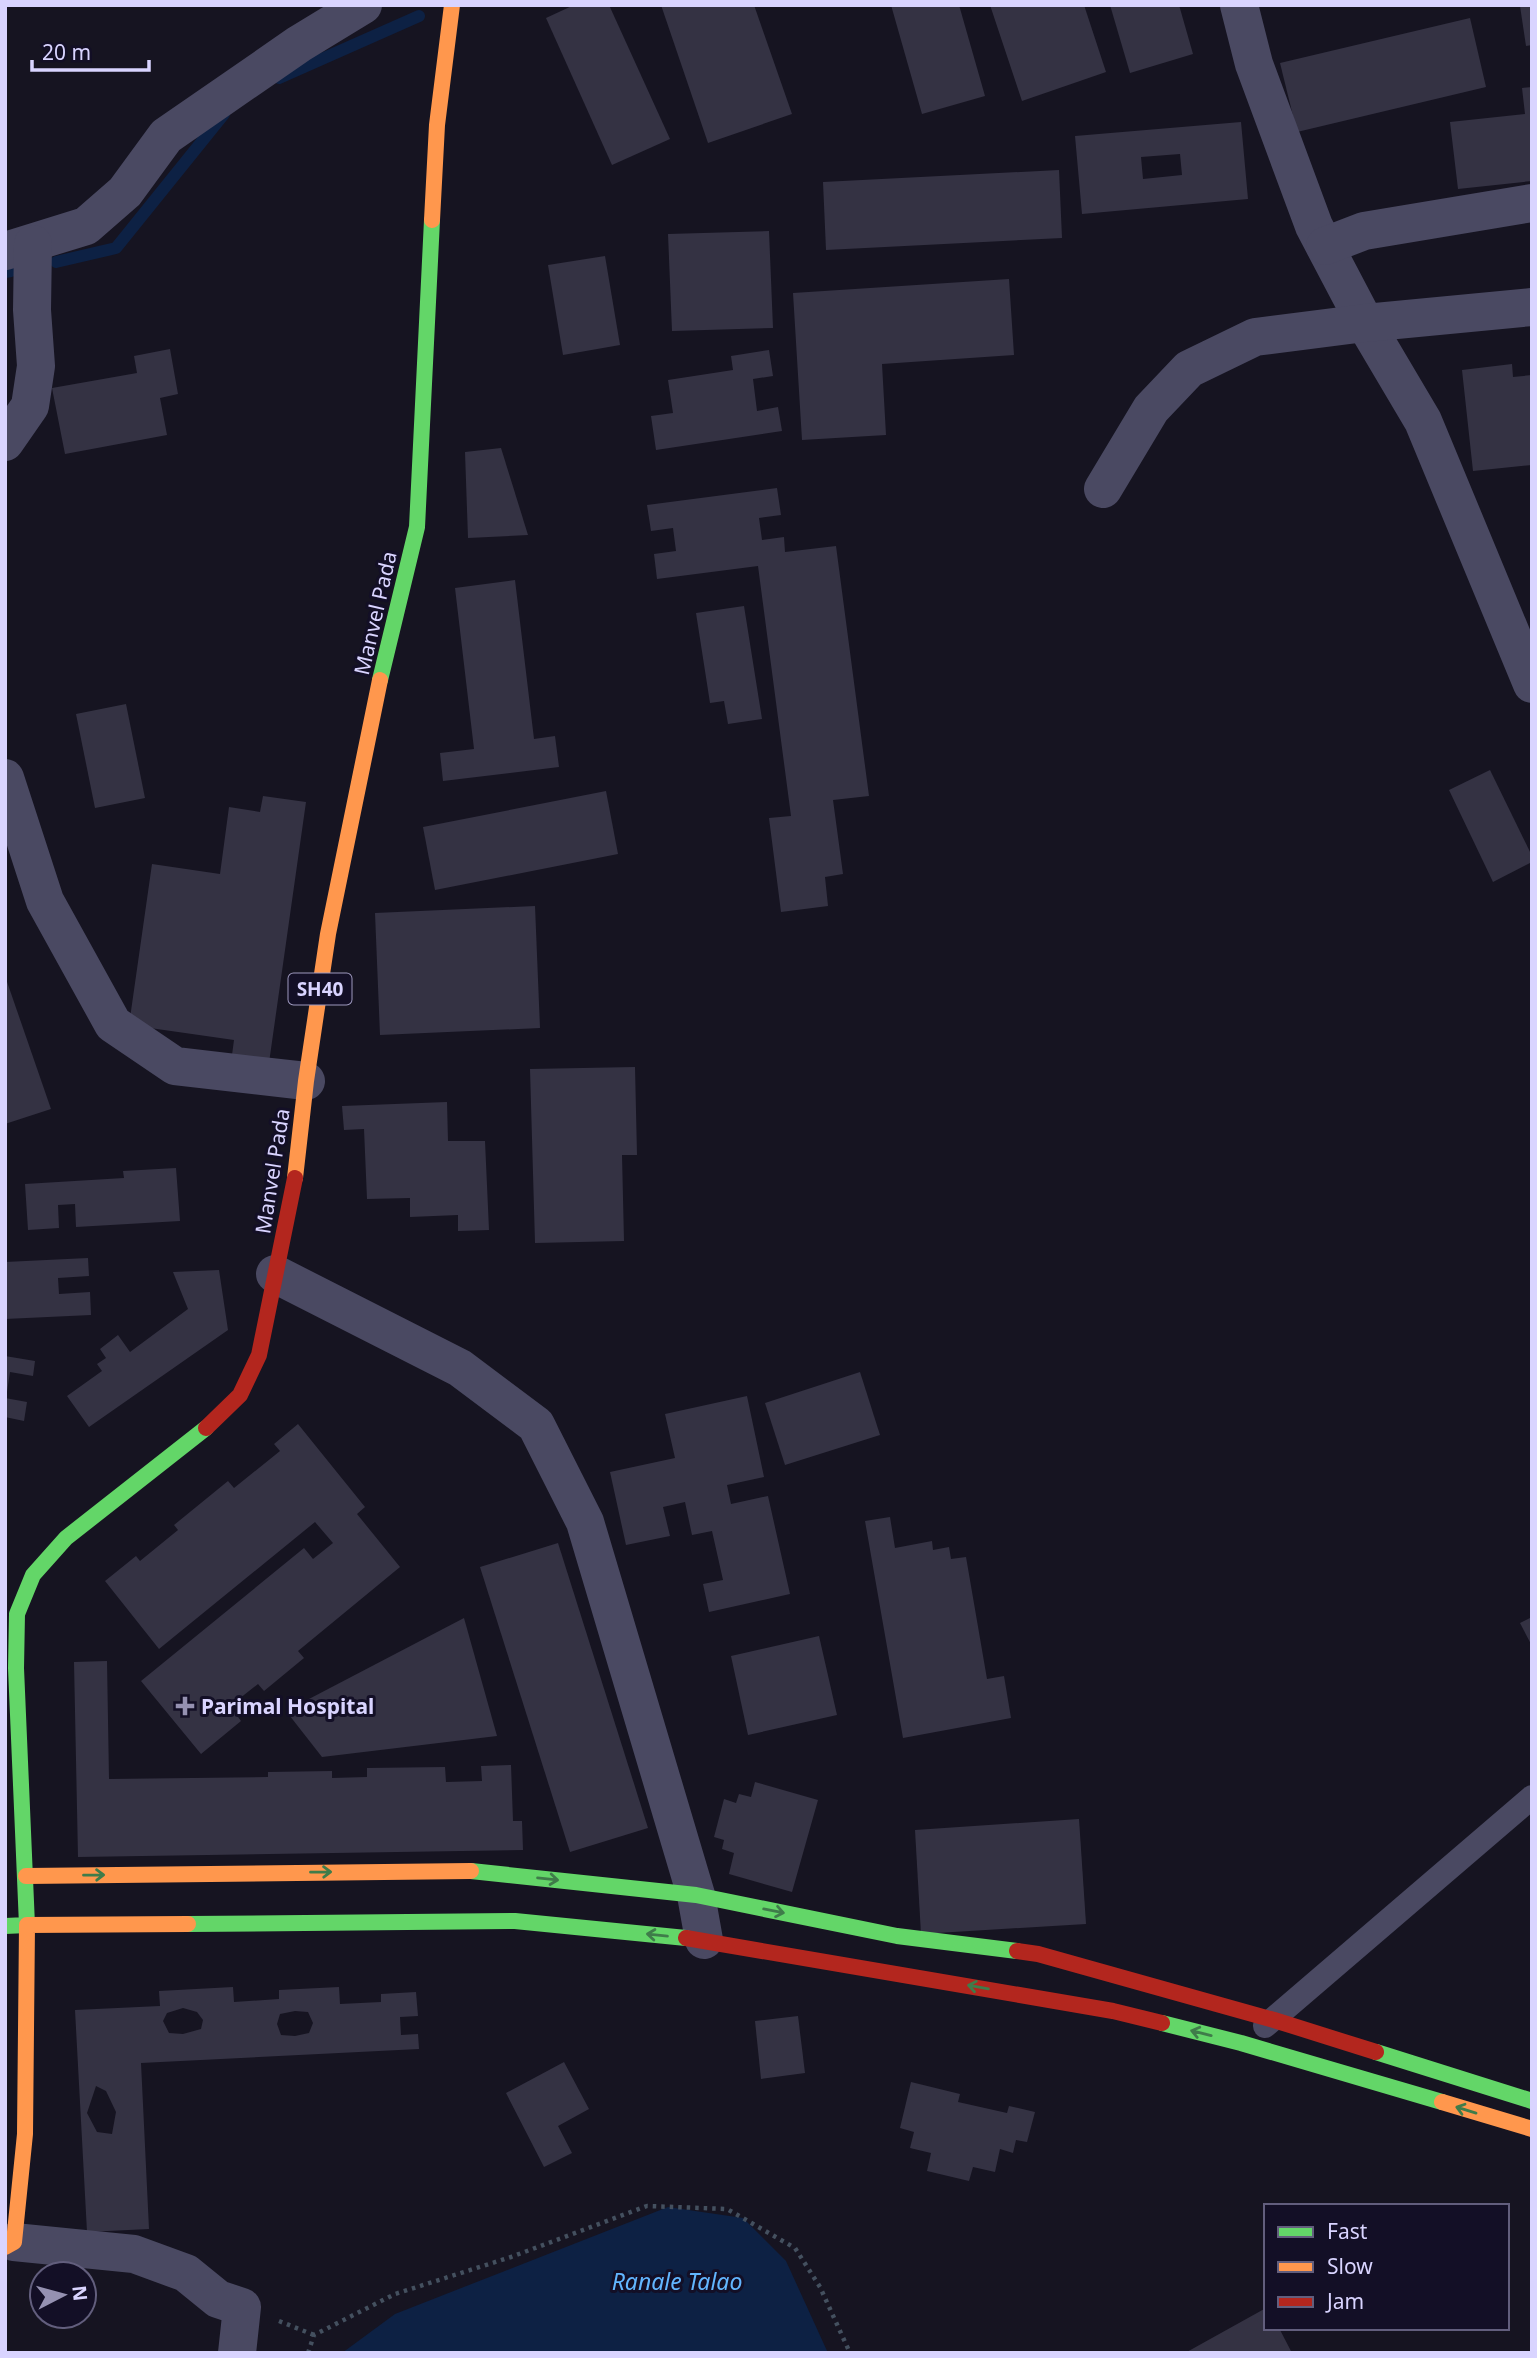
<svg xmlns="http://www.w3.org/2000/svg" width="1537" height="2358" viewBox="0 0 1537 2358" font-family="'Noto Sans',sans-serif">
  <rect width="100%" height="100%" fill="#161421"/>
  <path fill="#0d2144" d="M 668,2207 L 743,2218 L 786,2261 L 828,2353 L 342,2353 L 395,2314 Z"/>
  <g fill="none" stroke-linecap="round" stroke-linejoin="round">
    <g stroke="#0d2144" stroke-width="12">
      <path d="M 279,78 L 419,16"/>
      <path d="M 56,262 L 116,248 L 224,114"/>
      <path d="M 5,272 L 11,271"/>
    </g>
  </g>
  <g fill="#343243" fill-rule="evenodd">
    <path d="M 574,5 L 609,5 L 670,139 L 612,165 L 546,18 Z"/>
    <path d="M 661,5 L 754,5 L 792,114 L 708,143 Z"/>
    <path d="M 891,5 L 959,5 L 985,96 L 922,114 Z"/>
    <path d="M 990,5 L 1084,5 L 1106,72 L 1022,101 Z"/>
    <path d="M 1110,5 L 1179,5 L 1193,54 L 1130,73 Z"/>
    <path d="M 1532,5 L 1532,45 L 1526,46 L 1520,6 Z"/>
    <path d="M 1470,18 L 1486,87 L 1297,132 L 1280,63 Z"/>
    <path d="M 1532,87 L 1532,181 L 1458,189 L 1450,122 L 1525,114 L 1522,88 Z"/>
    <path d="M 1241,122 L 1248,199 L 1082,214 L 1075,136 ZM 1180,154 L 1182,175 L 1143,179 L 1141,157 Z"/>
    <path d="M 1059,170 L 1062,238 L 826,250 L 823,182 Z"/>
    <path d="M 769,231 L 773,328 L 672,331 L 668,234 Z"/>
    <path d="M 605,256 L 620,345 L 563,355 L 548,265 Z"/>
    <path d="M 1009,279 L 1014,355 L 882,364 L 886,435 L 802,440 L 793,293 Z"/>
    <path d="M 170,349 L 178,394 L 160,398 L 167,435 L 65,454 L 52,388 L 137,373 L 134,356 Z"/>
    <path d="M 769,350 L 773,376 L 753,379 L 757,411 L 778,407 L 782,431 L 656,450 L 651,416 L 673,413 L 668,380 L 733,370 L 731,356 Z"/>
    <path d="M 1512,364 L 1513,377 L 1532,375 L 1532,465 L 1473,471 L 1462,370 Z"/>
    <path d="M 501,448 L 528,535 L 468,538 L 465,452 Z"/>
    <path d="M 777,488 L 781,515 L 759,518 L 762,540 L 784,537 L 785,552 L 836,546 L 869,796 L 833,800 L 843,874 L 825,877 L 828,906 L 781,912 L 769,818 L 791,816 L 758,566 L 657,579 L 654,554 L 676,551 L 673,528 L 651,531 L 647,505 Z"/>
    <path d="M 515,580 L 534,739 L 555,736 L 559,767 L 443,781 L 440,753 L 474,749 L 455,588 Z"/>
    <path d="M 744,606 L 762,719 L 728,724 L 724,701 L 710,703 L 696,613 Z"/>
    <path d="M 126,704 L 145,798 L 95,808 L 76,714 Z"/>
    <path d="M 1490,770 L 1532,856 L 1532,862 L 1493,882 L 1449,790 Z"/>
    <path d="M 606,791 L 618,854 L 435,890 L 423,827 Z"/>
    <path d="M 263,796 L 306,802 L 267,1077 L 230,1070 L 234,1040 L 129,1025 L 152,864 L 220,874 L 229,807 L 260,812 Z"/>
    <path d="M 535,906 L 540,1028 L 380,1035 L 375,913 Z"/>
    <path d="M 5,976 L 51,1109 L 5,1124 Z"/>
    <path d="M 635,1067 L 637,1155 L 622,1155 L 624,1241 L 535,1243 L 530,1069 Z"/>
    <path d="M 447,1102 L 448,1141 L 485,1141 L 489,1230 L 458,1231 L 458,1215 L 410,1217 L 410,1198 L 367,1199 L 364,1129 L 344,1130 L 342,1106 Z"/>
    <path d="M 176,1168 L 180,1221 L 76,1227 L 75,1204 L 58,1205 L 59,1228 L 28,1230 L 25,1184 L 124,1178 L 123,1171 Z"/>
    <path d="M 88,1258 L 89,1276 L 58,1278 L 59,1294 L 90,1292 L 91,1315 L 5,1319 L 5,1262 Z"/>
    <path d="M 219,1270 L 228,1330 L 89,1427 L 67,1396 L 102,1371 L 97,1364 L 106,1358 L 100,1349 L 118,1335 L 130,1352 L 188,1309 L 173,1272 Z"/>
    <path d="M 5,1356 L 35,1361 L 33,1376 L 10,1372 L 7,1392 Z"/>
    <path d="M 860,1372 L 880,1435 L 785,1465 L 765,1403 Z"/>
    <path d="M 747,1396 L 764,1477 L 727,1485 L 731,1504 L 768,1496 L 790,1594 L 709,1612 L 703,1584 L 723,1580 L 712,1531 L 692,1535 L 685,1502 L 663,1507 L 670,1536 L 626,1545 L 610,1472 L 675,1458 L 665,1414 Z"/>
    <path d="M 5,1398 L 27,1402 L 24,1421 L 5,1417 Z"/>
    <path d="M 298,1424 L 365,1507 L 357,1514 L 400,1567 L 298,1651 L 304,1658 L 264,1691 L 258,1684 L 230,1706 L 241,1721 L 201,1754 L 141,1681 L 304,1548 L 313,1559 L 333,1543 L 315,1522 L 159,1649 L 105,1581 L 136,1556 L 140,1561 L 178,1530 L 174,1525 L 228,1481 L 234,1488 L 280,1451 L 274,1444 Z"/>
    <path d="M 890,1517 L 895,1548 L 932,1541 L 933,1550 L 949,1547 L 951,1559 L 966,1557 L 987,1679 L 1004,1676 L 1011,1718 L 903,1738 L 865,1521 Z"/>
    <path d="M 558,1543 L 648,1828 L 570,1852 L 480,1567 Z"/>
    <path d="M 1532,1617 L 1532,1646 L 1520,1623 Z"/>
    <path d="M 464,1618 L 497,1736 L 322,1757 L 286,1711 Z"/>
    <path d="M 819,1636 L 837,1715 L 748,1735 L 731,1656 Z"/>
    <path d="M 107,1661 L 109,1779 L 268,1777 L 268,1772 L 332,1771 L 332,1778 L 367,1777 L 367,1768 L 445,1767 L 446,1782 L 482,1781 L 481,1766 L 511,1765 L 513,1821 L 522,1821 L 523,1850 L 78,1857 L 74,1662 Z"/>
    <path d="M 755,1782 L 818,1800 L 792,1892 L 729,1874 L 734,1853 L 722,1849 L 724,1840 L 714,1837 L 724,1799 L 736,1803 L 739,1794 L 751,1797 Z"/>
    <path d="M 1079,1819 L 1086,1924 L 921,1934 L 915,1830 Z"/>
    <path d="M 233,1987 L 234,2002 L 279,1999 L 279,1990 L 339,1987 L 340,2004 L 381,2002 L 381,1994 L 416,1992 L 418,2016 L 400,2017 L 401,2035 L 418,2034 L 419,2049 L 141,2063 L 149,2229 L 87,2232 L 75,2010 L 160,2006 L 159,1991 ZM 183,2008 L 197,2012 L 203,2020 L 201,2029 L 183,2034 L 169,2033 L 163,2021 L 167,2013 ZM 295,2011 L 308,2012 L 313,2023 L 309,2033 L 295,2036 L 281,2035 L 277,2024 L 280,2014 ZM 96,2086 L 106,2091 L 116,2112 L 112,2134 L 97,2132 L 87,2113 Z"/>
    <path d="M 798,2016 L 805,2073 L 761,2079 L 755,2021 Z"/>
    <path d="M 564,2062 L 589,2109 L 558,2126 L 572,2153 L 544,2167 L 506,2093 Z"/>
    <path d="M 911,2082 L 960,2094 L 958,2102 L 1007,2113 L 1009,2106 L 1035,2112 L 1027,2142 L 1016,2140 L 1013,2153 L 1000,2149 L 995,2172 L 973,2167 L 969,2181 L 927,2171 L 931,2153 L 910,2148 L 914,2132 L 900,2128 Z"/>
    <path d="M 1266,2308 L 1266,2328 L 1279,2328 L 1292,2353 L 1185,2353 Z"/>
  </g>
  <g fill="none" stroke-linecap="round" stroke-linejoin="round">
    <g stroke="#44505f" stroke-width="4.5" stroke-dasharray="3.5 5" stroke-linecap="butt">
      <path d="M 279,2321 L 314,2335"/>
      <path d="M 308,2353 L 314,2335 L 395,2294 L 511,2257 L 647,2206 L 727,2209 L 795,2248 L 820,2287 L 850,2353"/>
    </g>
    <path stroke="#4a4962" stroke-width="24" d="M 1265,2026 L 1532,1797"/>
    <g stroke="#4a4962" stroke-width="38">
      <path d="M 1239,5 L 1254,64 L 1314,226 L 1365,323 L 1423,421 L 1532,684"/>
      <path d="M 1325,246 L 1364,231 L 1532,203"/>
      <path d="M 5,251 L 86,226 L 125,192 L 166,136 L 299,44 L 363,5"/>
      <path d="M 5,442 L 30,406 L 36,366 L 32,310 L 33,244"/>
      <path d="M 1103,489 L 1151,409 L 1189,369 L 1255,337 L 1365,323 L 1532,307"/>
      <path d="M 5,778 L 45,901 L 113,1024 L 175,1066 L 306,1081"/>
      <path d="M 275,1274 L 460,1368 L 536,1425 L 585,1522 L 696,1895 L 704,1940"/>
      <path d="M 14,2242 L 134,2254 L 186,2273 L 218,2299 L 242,2307 L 237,2353"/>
    </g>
    <g stroke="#63d668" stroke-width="16">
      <path d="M 380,680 L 417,527 L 432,220"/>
      <path d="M 471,1871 L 696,1895 L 897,1936 L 1017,1951"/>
      <path d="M 188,1924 L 515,1921 L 686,1938"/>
      <path d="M 5,1926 L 27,1925 L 16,1668 L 17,1614 L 33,1575 L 66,1538 L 206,1428"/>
      <path d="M 1162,2023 L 1241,2043 L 1442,2102"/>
      <path d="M 1376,2052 L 1532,2101"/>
    </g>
    <g stroke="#ff974d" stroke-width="16">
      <path d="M 432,220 L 437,125 L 452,5"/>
      <path d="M 295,1178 L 306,1081 L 328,934 L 380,680"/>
      <path d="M 26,1876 L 471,1871"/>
      <path d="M 1442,2102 L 1532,2129"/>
      <path d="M 5,2247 L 14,2242 L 25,2134 L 27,1925 L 188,1924"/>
    </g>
    <g stroke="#b3261e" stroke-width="16">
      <path d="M 206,1428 L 240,1395 L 259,1355 L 295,1178"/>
      <path d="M 686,1938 L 1113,2011 L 1162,2023"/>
      <path d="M 1017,1951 L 1038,1954 L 1274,2020 L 1376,2052"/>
    </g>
  </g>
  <defs><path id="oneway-shaft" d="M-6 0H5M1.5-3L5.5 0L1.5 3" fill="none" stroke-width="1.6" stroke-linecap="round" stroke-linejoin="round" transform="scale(1.75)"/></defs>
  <g stroke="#3f7c4a">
    <use href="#oneway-shaft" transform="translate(321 1872) rotate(-1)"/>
    <use href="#oneway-shaft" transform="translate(94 1875) rotate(-1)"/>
    <use href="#oneway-shaft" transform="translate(548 1879) rotate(6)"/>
    <use href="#oneway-shaft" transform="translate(774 1911) rotate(11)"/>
    <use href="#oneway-shaft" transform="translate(657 1935) rotate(-174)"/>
    <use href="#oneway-shaft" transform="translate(978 1987) rotate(-170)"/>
    <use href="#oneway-shaft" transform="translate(1201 2033) rotate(-166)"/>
    <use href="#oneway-shaft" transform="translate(1466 2110) rotate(-163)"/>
  </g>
  <path fill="#9591b1" stroke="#130f26" stroke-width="2.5" d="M181.5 1695.5h7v7h7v7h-7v7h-7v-7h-7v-7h7z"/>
  <g text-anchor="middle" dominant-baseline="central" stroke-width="6" stroke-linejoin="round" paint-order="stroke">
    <rect fill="#130f26" stroke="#9e99be" stroke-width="2" x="288.5" y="973.5" width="63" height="31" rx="5"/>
    <g font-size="19" font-weight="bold" fill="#d9d4ff">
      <text x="320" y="989">SH40</text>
    </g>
    <g font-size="21" fill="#d9d4ff" stroke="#130f26">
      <text transform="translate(375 613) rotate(-77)">Manvel Pada</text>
      <text transform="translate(272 1171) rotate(-81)">Manvel Pada</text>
    </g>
    <g font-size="21" font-weight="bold" fill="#d9d4ff" stroke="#130f26" text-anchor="start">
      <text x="201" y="1706">Parimal Hospital</text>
    </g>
    <g font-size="23" font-style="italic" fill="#62b6ff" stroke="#130f26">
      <text x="677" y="2281">Ranale Talao</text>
    </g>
  </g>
  <rect width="1537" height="2358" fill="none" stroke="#d9d4ff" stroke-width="14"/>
  <rect x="1264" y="2204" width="245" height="126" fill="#130f26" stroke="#625e7d" stroke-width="2"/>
  <rect x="1278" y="2227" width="35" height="10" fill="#63d668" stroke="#625e7d" stroke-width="2"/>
  <text x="1327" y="2239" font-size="21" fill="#d9d4ff">Fast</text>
  <rect x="1278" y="2262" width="35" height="10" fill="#ff974d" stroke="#625e7d" stroke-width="2"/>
  <text x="1327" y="2274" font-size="21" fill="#d9d4ff">Slow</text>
  <rect x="1278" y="2297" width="35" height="10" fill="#b3261e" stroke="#625e7d" stroke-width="2"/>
  <text x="1327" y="2309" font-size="21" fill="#d9d4ff">Jam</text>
  <g transform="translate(63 2295) rotate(84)"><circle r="33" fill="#130f26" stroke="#625e7d" stroke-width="2"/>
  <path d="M0-5L12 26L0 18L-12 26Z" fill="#9591b1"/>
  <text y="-10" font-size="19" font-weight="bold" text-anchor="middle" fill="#d9d4ff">N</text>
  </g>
  <path d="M32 60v10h117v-10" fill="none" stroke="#d9d4ff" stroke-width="3.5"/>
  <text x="42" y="60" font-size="21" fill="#d9d4ff" stroke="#130f26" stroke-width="5" paint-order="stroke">20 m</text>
</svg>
